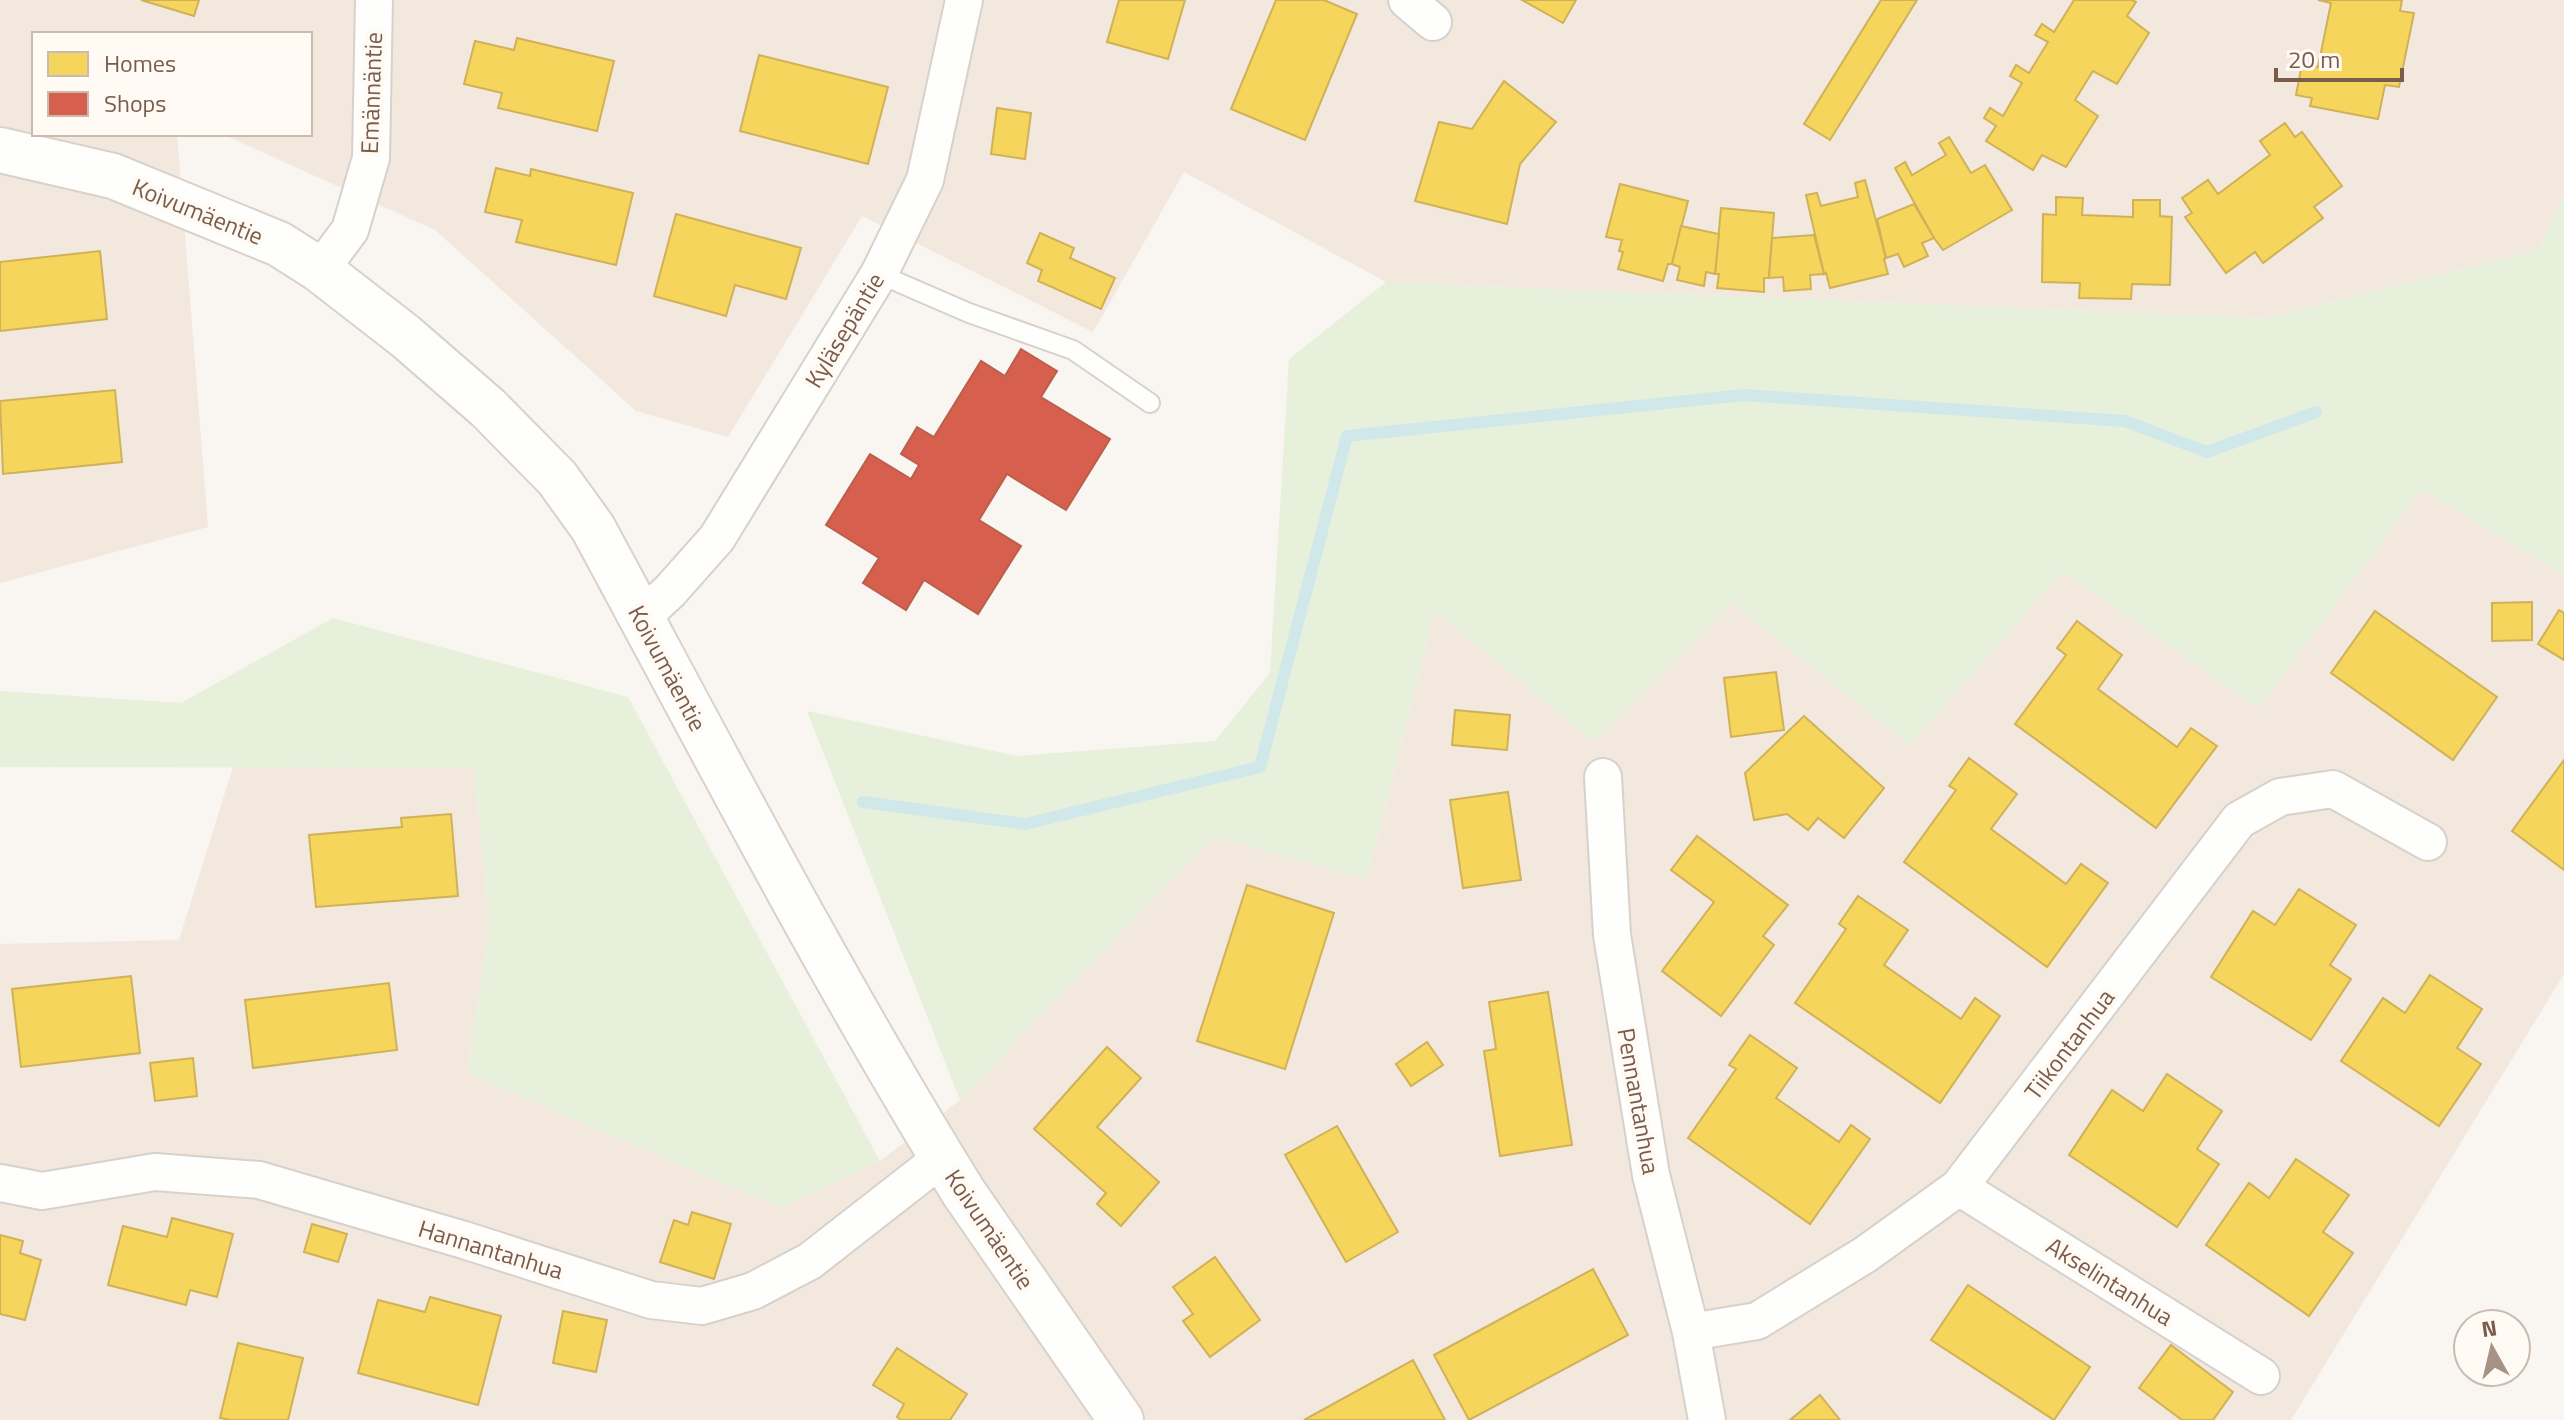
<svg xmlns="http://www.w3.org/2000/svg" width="2564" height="1420" viewBox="0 0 2564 1420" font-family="'Titillium Web',sans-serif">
  <rect width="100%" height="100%" fill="#f9f5f0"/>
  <g fill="#f2e8de">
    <path d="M 0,0 L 2564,0 L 2564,196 L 2538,250 L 2267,318 L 1386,282 L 1184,172 L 1093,332 L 862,216 L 728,437 L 636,411 L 435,230 L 222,134 L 310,134 L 310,34 L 34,34 L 34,134 L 177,134 L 208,527 L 0,583 Z"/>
    <path d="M 2421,489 L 2564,576 L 2564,974 L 2291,1420 L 0,1420 L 0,944 L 179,940 L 233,767 L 474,768 L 490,928 L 467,1073 L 781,1208 L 880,1161 L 960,1100 L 1214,836 L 1366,880 L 1435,611 L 1594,741 L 1731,603 L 1910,745 L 2062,572 L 2259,708 Z"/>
  </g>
  <g fill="#e7f0db">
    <path d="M 2564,196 L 2564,576 L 2421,489 L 2259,708 L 2062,572 L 1910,745 L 1731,603 L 1594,742 L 1435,611 L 1366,880 L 1214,836 L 960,1100 L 807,711 L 1017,756 L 1215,741 L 1270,673 L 1289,359 L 1386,282 L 2267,318 L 2538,250 Z"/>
    <path d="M 333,618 L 628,697 L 880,1161 L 781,1208 L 467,1073 L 490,928 L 474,768 L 0,767 L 0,691 L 181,703 Z"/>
  </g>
  <g fill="#f6d55c" stroke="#d1b158" stroke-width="2">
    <path d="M 141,0 L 199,0 L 194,16 Z"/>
    <path d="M 1119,0 L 1185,0 L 1168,59 L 1107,42 Z"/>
    <path d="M 1276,0 L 1324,0 L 1357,14 L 1305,140 L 1231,109 Z"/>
    <path d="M 1522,0 L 1576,0 L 1563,23 Z"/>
    <path d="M 1881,0 L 1917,0 L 1830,140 L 1804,124 Z"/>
    <path d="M 2074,0 L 2132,0 L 2136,2 L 2127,16 L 2149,33 L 2117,84 L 2093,71 L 2075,100 L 2098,116 L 2066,167 L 2042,155 L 2033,170 L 1986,141 L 1996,126 L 1984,118 L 1990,108 L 2003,116 L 2022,83 L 2010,76 L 2016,65 L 2029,73 L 2048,42 L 2035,35 L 2042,24 L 2054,32 Z"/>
    <path d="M 2318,0 L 2402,0 L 2400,11 L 2414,13 L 2399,87 L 2385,85 L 2378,119 L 2310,106 L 2312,98 L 2296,95 L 2302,64 L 2318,67 L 2331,3 Z"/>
    <path d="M 517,38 L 614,61 L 597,131 L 498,108 L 502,93 L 464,84 L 475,41 L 514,50 Z"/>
    <path d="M 759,55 L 888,87 L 868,164 L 740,131 Z"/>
    <path d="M 1504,81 L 1556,122 L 1520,164 L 1507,224 L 1415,201 L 1439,122 L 1472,129 Z"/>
    <path d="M 997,108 L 1031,113 L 1025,159 L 991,154 Z"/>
    <path d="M 2285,123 L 2295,137 L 2302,132 L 2342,186 L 2314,207 L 2323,218 L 2263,263 L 2255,252 L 2226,273 L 2185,217 L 2192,213 L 2182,198 L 2208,180 L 2218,194 L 2270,155 L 2260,141 Z"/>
    <path d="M 1949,137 L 1971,173 L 1985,165 L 2012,210 L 1943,250 L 1934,238 L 1895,168 L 1905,162 L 1912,175 L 1946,155 L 1939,143 Z"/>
    <path d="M 496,168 L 530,176 L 531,169 L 633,193 L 616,265 L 516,242 L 522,220 L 485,212 Z"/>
    <path d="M 1865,180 L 1886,258 L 1884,259 L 1888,274 L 1830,288 L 1826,273 L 1824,274 L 1806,195 L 1817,193 L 1821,206 L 1858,197 L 1855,183 Z"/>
    <path d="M 1620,184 L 1688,201 L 1672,264 L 1668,264 L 1663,281 L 1618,269 L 1623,252 L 1619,251 L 1622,240 L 1606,237 Z"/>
    <path d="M 2056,197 L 2083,198 L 2082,215 L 2133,217 L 2133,200 L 2160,200 L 2160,216 L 2172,217 L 2170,285 L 2132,284 L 2131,299 L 2079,298 L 2080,283 L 2042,282 L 2043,214 L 2056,215 Z"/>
    <path d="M 1914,204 L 1934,238 L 1922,243 L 1928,256 L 1904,267 L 1898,254 L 1886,258 L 1877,219 Z"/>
    <path d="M 1721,208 L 1774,213 L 1769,278 L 1764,278 L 1764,292 L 1717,288 L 1719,274 L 1715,274 Z"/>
    <path d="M 676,214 L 801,248 L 786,299 L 735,285 L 726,316 L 654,296 Z"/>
    <path d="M 1681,226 L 1719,234 L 1715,274 L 1706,272 L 1704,286 L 1677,280 L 1680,267 L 1672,264 Z"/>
    <path d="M 1040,233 L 1074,248 L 1070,258 L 1115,278 L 1101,309 L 1038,281 L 1042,270 L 1027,263 Z"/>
    <path d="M 1814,235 L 1824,274 L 1810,275 L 1811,289 L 1784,291 L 1783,277 L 1769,278 L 1772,238 Z"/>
    <path d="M 100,251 L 107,319 L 0,331 L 0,262 Z"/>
    <path d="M 115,390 L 122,462 L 3,474 L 0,401 Z"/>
    <path d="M 2532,602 L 2532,640 L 2492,641 L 2492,603 Z"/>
    <path d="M 2559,610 L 2564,613 L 2564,660 L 2538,644 Z"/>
    <path d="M 2375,611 L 2497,697 L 2453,760 L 2331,673 Z"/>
    <path d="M 2077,621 L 2122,655 L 2098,689 L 2177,747 L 2191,728 L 2217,746 L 2156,828 L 2015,724 L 2066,655 L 2057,648 Z"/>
    <path d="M 1776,672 L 1784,730 L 1731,737 L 1724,678 Z"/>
    <path d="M 1455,710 L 1510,715 L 1507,750 L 1452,745 Z"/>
    <path d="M 1804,716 L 1884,788 L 1844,838 L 1818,818 L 1808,830 L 1787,814 L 1754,820 L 1745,773 Z"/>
    <path d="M 1969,758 L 2017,794 L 1991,829 L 2066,884 L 2081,864 L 2108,883 L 2047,967 L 1904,862 L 1956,790 L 1949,786 Z"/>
    <path d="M 2564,760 L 2564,870 L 2512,831 Z"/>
    <path d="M 1508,792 L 1521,880 L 1463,888 L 1450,800 Z"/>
    <path d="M 451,814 L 458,896 L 316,907 L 309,835 L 402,827 L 401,818 Z"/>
    <path d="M 1697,836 L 1788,905 L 1763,936 L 1774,945 L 1721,1016 L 1662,971 L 1714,902 L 1671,870 Z"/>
    <path d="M 1247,885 L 1334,913 L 1285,1069 L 1197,1041 Z"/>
    <path d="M 2299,889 L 2356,925 L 2330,965 L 2351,979 L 2311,1040 L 2211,977 L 2253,911 L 2275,925 Z"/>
    <path d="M 1858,896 L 1908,930 L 1884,965 L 1961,1019 L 1975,998 L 2000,1016 L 1940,1103 L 1795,1003 L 1846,929 L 1839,924 Z"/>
    <path d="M 2430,975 L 2482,1009 L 2457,1048 L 2481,1064 L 2439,1126 L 2341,1061 L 2383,998 L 2405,1013 Z"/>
    <path d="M 131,976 L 140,1053 L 21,1067 L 12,989 Z"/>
    <path d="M 389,983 L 397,1050 L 253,1068 L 245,1000 Z"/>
    <path d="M 1548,992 L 1572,1145 L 1500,1156 L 1484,1051 L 1496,1049 L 1489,1002 Z"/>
    <path d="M 1750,1035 L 1797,1068 L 1776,1098 L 1839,1142 L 1851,1125 L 1870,1139 L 1810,1224 L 1688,1138 L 1736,1069 L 1729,1065 Z"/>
    <path d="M 1427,1042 L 1443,1065 L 1411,1086 L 1396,1064 Z"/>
    <path d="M 1107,1047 L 1141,1078 L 1097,1127 L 1159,1182 L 1121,1226 L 1097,1204 L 1106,1193 L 1034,1129 Z"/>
    <path d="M 193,1058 L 197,1096 L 155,1101 L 150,1063 Z"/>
    <path d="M 2167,1074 L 2222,1111 L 2197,1149 L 2219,1164 L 2177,1227 L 2069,1155 L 2112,1090 L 2143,1111 Z"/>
    <path d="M 1337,1126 L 1398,1232 L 1346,1262 L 1285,1155 Z"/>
    <path d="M 2296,1159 L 2349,1195 L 2323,1232 L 2353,1253 L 2309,1316 L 2206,1245 L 2249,1183 L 2269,1198 Z"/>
    <path d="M 692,1212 L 731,1224 L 714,1279 L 660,1262 L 674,1220 L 688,1225 Z"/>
    <path d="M 172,1218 L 233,1234 L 217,1297 L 190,1290 L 186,1305 L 108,1285 L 123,1226 L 167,1237 Z"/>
    <path d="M 312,1224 L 347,1234 L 338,1262 L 304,1252 Z"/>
    <path d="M 0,1235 L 23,1241 L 20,1253 L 41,1260 L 25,1320 L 0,1314 Z"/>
    <path d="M 1215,1257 L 1260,1320 L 1210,1357 L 1183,1321 L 1193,1314 L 1173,1287 Z"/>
    <path d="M 1593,1269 L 1628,1335 L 1469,1420 L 1434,1355 Z"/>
    <path d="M 1968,1285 L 2090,1367 L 2054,1420 L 1931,1340 Z"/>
    <path d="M 430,1297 L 501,1316 L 478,1405 L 358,1373 L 378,1300 L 425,1312 Z"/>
    <path d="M 563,1311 L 607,1320 L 596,1372 L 553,1363 Z"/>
    <path d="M 238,1343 L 303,1358 L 288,1420 L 230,1420 L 220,1418 Z"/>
    <path d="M 2171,1345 L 2233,1392 L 2213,1420 L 2182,1420 L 2139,1388 Z"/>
    <path d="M 897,1348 L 967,1394 L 950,1420 L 901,1420 L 897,1417 L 904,1404 L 873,1385 Z"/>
    <path d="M 1413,1360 L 1445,1420 L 1304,1420 Z"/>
    <path d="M 1820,1395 L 1840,1420 L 1790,1420 Z"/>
  </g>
  <path fill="#d6604d" stroke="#ba5f4d" stroke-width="2" d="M 1021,349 L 1057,371 L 1041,397 L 1110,439 L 1066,510 L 1007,474 L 979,520 L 1021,546 L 978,614 L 924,580 L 906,610 L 863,583 L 879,558 L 826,525 L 870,454 L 911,479 L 919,465 L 901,454 L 917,427 L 934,437 L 981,361 L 1005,376 Z"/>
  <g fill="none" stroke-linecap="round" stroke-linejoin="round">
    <path stroke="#d0e8ea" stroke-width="12" d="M 863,802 L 1025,824 L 1260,767 L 1347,436 L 1744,395 L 2125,421 L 2207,452 L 2316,412"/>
    <g stroke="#d7d1cb" stroke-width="22">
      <path id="lane" d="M 879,274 L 969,313 L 1073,350 L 1150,403"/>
    </g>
    <g stroke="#d7d1cb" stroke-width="40">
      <g id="street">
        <path d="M 1407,0 L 1433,22"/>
        <path d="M 320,270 L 350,230 L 371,158 L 374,0"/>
        <path d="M 641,618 L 670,591 L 717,538 L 879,274 L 925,180 L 964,0"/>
        <path d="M 1603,777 L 1612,935 L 1651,1175 L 1691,1332 L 1707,1420"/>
        <path d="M 0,1183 L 42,1191 L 155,1172 L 259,1180 L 464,1240 L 651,1300 L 702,1306 L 753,1291 L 810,1261 L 942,1158"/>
        <path d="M 1959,1187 L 2261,1376"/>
        <path d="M 1691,1332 L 1757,1321 L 1866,1254 L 1959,1187 L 2239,820 L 2280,797 L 2333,789 L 2428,842"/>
      </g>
    </g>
    <g stroke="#d9d2cb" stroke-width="48">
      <path id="secondary" d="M 0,150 L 113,176 L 279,244 L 320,270 L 405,336 L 488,408 L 557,478 L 593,528 C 714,752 830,977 964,1193 L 1121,1420"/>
    </g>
    <use href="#lane" stroke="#fefefd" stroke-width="18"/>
    <use href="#street" stroke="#fefefd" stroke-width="36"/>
    <use href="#secondary" stroke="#fefefd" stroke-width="44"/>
  </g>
  <g text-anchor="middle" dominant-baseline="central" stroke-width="8" stroke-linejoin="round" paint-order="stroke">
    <g font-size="24" fill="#7a5c4d" stroke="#fffaf3">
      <text transform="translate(371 93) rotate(-88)">Emännäntie</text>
      <text transform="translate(198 211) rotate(22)">Koivumäentie</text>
      <text transform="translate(844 330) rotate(-59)">Kyläsepäntie</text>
      <text transform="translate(668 668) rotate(62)">Koivumäentie</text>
      <text transform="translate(2069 1044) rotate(-53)">Tiikontanhua</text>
      <text transform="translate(1639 1101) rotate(80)">Pennantanhua</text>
      <text transform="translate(990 1229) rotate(56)">Koivumäentie</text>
      <text transform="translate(491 1249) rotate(17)">Hannantanhua</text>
      <text transform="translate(2110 1281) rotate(32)">Akselintanhua</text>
    </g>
  </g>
  <rect x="32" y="32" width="280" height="104" fill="#fffaf3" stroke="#cabbb1" stroke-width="2"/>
  <rect x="48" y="52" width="40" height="24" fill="#f6d55c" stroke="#cabbb1" stroke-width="2"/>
  <text x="104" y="72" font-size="24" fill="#7a5c4d">Homes</text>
  <rect x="48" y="92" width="40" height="24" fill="#d6604d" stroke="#cabbb1" stroke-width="2"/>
  <text x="104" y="112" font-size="24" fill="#7a5c4d">Shops</text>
  <g transform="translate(2492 1348) rotate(352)"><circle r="38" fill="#fffaf3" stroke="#cabbb1" stroke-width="2"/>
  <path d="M0-6L14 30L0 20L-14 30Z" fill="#a69286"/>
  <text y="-12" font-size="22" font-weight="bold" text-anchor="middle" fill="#7a5c4d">N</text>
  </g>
  <path d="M2276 68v12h126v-12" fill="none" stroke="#7a5c4d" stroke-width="4"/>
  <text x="2288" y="68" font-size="24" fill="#7a5c4d" stroke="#fffaf3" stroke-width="6" paint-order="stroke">20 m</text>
</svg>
